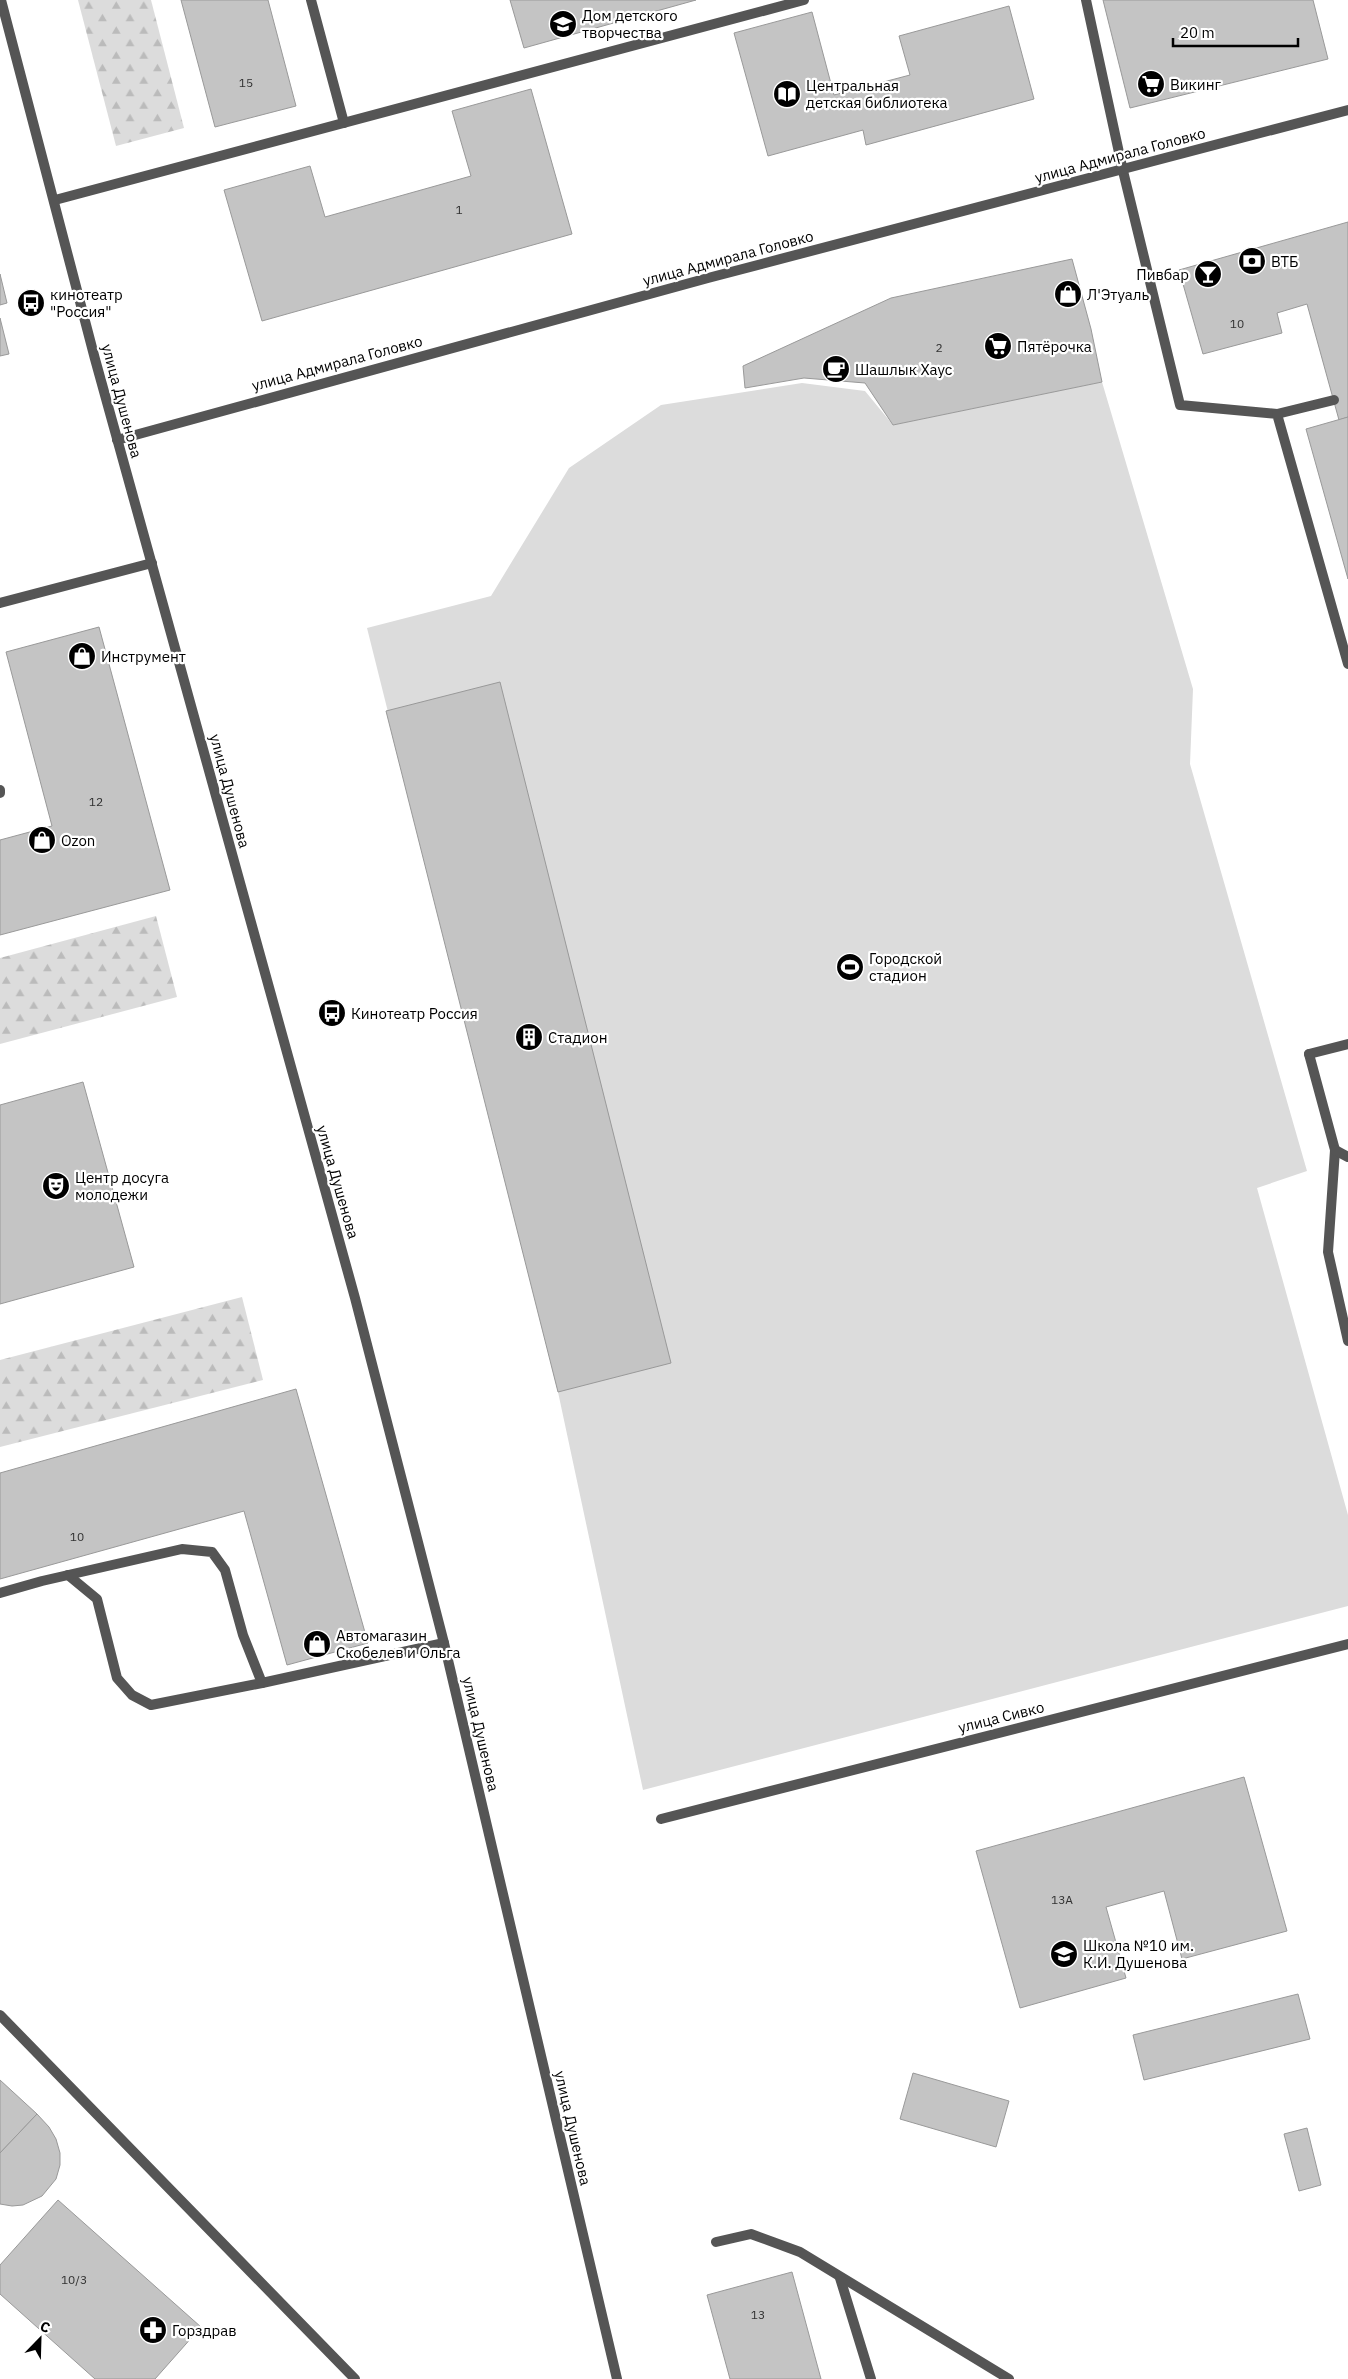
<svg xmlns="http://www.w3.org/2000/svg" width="1348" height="2379" viewBox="0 0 1348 2379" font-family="'IBM Plex Sans',sans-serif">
  <defs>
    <pattern id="forest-firs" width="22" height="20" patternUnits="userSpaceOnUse" patternTransform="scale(1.25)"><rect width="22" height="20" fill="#dcdcdc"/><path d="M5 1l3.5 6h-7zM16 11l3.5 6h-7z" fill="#bbb"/></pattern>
  </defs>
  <rect width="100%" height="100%" fill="#fff"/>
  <g fill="url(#forest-firs)">
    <path d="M 78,0 L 151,0 L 184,128 L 116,146 Z"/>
    <path d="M 156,916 L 177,997 L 0,1044 L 0,958 Z"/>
    <path d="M 242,1297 L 263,1380 L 0,1447 L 0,1360 Z"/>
  </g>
  <path fill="#dcdcdc" d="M 1102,382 L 1193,689 L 1190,764 L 1307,1171 L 1257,1188 L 1348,1515 L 1348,1606 L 643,1790 L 558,1392 L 367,628 L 491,596 L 569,468 L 661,405 L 802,383 L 865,391 L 893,425 Z"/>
  <g fill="#c4c4c4" stroke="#999">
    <path d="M 181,0 L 268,0 L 296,106 L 215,127 Z"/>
    <path d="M 510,0 L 696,0 L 524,48 Z"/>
    <path d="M 1103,0 L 1313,0 L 1328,59 L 1130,108 Z"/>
    <path d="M 1009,6 L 1034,99 L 866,145 L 863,130 L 768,156 L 734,33 L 812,12 L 834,95 L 910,75 L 899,36 Z"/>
    <path d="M 531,89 L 572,234 L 262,321 L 224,190 L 310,166 L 325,217 L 471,176 L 452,111 Z"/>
    <path d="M 1348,222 L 1348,417 L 1339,420 L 1307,304 L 1277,313 L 1282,333 L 1203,354 L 1179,270 Z"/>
    <path d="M 1072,259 L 1091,329 L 1102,382 L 893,425 L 865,383 L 804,378 L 745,388 L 743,366 L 891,298 Z"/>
    <path d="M 0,274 L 7,303 L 0,305 Z"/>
    <path d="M 0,318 L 9,354 L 0,356 Z"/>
    <path d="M 1348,417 L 1348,579 L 1306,429 Z"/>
    <path d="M 99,627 L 170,890 L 0,935 L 0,840 L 52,826 L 6,652 Z"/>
    <path d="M 500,682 L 671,1363 L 558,1392 L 386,711 Z"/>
    <path d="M 83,1082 L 134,1267 L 0,1304 L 0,1105 Z"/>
    <path d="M 296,1389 L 368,1643 L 287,1665 L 244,1511 L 0,1579 L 0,1473 Z"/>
    <path d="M 1244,1777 L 1287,1931 L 1182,1959 L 1164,1891 L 1106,1907 L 1126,1978 L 1020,2008 L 976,1851 Z"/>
    <path d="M 1298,1994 L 1310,2039 L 1144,2080 L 1133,2035 Z"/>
    <path d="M 913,2073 L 1009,2101 L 996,2147 L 900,2119 Z"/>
    <path d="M 0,2080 L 37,2114 L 0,2153 Z"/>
    <path d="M 37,2114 L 49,2127 L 56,2139 L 60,2153 L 60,2165 L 56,2179 L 42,2196 L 23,2205 L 12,2206 L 0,2204 L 0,2153 Z"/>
    <path d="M 1307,2128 L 1321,2185 L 1299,2191 L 1284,2134 Z"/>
    <path d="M 58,2200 L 201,2327 L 155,2379 L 95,2379 L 0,2294 L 0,2265 Z"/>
    <path d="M 792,2272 L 821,2379 L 730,2379 L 707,2295 Z"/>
  </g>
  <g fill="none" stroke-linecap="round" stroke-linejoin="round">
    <g stroke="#555" stroke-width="10">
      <path d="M 311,0 L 344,123"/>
      <path d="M 1086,0 L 1123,171 L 1180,405 L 1277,414 L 1348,664"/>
      <path d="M 55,200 L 804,0"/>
      <path d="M 1277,414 L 1334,400"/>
      <path d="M 0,603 L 152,563"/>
      <path d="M 0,790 L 0,793"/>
      <path d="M 1309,1054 L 1335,1150 L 1328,1252 L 1348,1341"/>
      <path d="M 1335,1150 L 1348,1157"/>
      <path d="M 68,1575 L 97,1599 L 117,1678 L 132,1695 L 151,1705 L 262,1683"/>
      <path d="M 0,1593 L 42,1581 L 182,1549 L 212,1552 L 225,1570 L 243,1635 L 262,1683 L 444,1643"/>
      <path d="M 0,2015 L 355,2379"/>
      <path d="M 716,2242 L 751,2234 L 800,2252 L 1009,2379"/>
      <path d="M 840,2278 L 871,2379"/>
    </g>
    <g stroke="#555" stroke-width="10">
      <path d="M 1309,1054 L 1348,1044"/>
      <path d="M 661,1819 L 1348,1644"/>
    </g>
    <g stroke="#555" stroke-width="10">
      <path d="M 1,0 L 95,359 L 355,1298 L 444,1643 L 617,2379"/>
      <path d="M 117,440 L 708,278 L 1348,110"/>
    </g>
  </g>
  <defs>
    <g id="school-disc" transform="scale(1.4375)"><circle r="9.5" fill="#000" stroke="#fff"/><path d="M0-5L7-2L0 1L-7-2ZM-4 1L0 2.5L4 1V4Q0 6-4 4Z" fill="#fff"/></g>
    <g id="supermarket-disc" transform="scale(1.4375)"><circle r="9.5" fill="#000" stroke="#fff"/><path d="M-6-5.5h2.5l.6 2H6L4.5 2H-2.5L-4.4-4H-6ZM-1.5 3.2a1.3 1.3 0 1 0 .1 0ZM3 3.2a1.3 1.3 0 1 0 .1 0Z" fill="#fff"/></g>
    <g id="library-disc" transform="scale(1.4375)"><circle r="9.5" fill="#000" stroke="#fff"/><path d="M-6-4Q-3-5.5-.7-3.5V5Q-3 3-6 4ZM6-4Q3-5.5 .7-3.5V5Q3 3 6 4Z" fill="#fff"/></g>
    <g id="bank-disc" transform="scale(1.4375)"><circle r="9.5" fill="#000" stroke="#fff"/><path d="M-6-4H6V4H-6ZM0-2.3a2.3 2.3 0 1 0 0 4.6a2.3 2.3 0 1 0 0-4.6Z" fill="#fff"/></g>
    <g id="bar-disc" transform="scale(1.4375)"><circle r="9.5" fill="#000" stroke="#fff"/><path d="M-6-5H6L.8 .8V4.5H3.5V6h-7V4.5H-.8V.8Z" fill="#fff"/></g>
    <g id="shop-disc" transform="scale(1.4375)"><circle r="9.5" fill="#000" stroke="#fff"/><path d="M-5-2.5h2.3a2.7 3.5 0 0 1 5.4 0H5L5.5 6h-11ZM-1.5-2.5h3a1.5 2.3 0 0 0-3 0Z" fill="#fff"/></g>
    <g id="bus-disc" transform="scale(1.4375)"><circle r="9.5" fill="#000" stroke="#fff"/><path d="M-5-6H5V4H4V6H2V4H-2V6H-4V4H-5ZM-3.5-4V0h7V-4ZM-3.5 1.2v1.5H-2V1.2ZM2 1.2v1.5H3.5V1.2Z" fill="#fff"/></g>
    <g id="cafe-disc" transform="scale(1.4375)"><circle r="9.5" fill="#000" stroke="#fff"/><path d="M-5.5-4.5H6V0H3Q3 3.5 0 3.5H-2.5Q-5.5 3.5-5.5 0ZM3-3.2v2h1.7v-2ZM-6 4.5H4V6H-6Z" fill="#fff"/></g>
    <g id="stadium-disc" transform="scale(1.4375)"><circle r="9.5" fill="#000" stroke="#fff"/><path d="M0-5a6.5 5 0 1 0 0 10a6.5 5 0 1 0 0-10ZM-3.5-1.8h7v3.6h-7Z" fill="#fff"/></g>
    <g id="building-disc" transform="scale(1.4375)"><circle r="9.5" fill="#000" stroke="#fff"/><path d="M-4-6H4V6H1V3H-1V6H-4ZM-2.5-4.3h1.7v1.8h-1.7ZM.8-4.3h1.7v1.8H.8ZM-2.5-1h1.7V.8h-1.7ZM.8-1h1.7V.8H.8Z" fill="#fff"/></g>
    <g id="theatre-disc" transform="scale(1.4375)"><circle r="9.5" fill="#000" stroke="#fff"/><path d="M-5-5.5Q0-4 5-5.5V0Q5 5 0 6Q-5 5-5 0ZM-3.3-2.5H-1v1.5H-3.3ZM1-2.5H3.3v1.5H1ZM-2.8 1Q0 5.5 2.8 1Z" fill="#fff"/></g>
    <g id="pharmacy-disc" transform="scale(1.4375)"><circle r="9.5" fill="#000" stroke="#fff"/><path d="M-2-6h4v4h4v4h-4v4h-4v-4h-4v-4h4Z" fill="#fff"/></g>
  </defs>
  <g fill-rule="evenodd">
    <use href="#school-disc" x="563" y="24"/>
    <use href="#supermarket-disc" x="1151" y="84"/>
    <use href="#library-disc" x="787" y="94"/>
    <use href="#bank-disc" x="1252" y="261"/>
    <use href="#bar-disc" x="1208" y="274"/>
    <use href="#shop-disc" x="1068" y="294"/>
    <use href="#bus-disc" x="31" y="303"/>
    <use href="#supermarket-disc" x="998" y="346"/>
    <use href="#cafe-disc" x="836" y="369"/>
    <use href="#shop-disc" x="82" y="656"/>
    <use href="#shop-disc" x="42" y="840"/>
    <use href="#stadium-disc" x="850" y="967"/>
    <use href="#bus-disc" x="332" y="1013"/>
    <use href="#building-disc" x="529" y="1037"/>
    <use href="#theatre-disc" x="56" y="1186"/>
    <use href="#shop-disc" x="317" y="1644"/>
    <use href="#school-disc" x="1064" y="1954"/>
    <use href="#pharmacy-disc" x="153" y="2330"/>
  </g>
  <g text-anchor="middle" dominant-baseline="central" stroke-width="4.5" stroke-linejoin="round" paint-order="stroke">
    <g font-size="12" fill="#313131">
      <text x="246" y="82">15</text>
      <text x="459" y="209">1</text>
      <text x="1237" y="323">10</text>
      <text x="939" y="347">2</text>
      <text x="96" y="801">12</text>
      <text x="77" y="1536">10</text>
      <text x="1062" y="1899">13А</text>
      <text x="74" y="2279">10/3</text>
      <text x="758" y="2314">13</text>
    </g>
    <g font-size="15" fill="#000" stroke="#fff" text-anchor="start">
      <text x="582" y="15">Дом детского<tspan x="582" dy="17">творчества</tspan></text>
      <text x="1170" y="84">Викинг</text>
      <text x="806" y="85">Центральная<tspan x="806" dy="17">детская библиотека</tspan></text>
      <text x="1271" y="261">ВТБ</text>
      <text x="1189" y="274" text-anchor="end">Пивбар</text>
      <text x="50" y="294">кинотеатр<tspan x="50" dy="17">"Россия"</tspan></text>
      <text x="1087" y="294">Л'Этуаль</text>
      <text x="1017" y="346">Пятёрочка</text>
      <text x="855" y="369">Шашлык Хаус</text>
      <text x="101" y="656">Инструмент</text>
      <text x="61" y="840">Ozon</text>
      <text x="869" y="958">Городской<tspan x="869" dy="17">стадион</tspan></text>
      <text x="351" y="1013">Кинотеатр Россия</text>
      <text x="548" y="1037">Стадион</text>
      <text x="75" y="1177">Центр досуга<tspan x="75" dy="17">молодежи</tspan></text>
      <text x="336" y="1635">Автомагазин<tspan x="336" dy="17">Скобелев и Ольга</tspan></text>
      <text x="1083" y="1945">Школа №10 им.<tspan x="1083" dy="17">К.И. Душенова</tspan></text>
      <text x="172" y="2330">Горздрав</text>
    </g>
    <g font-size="15" fill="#000" stroke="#fff">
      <text transform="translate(1120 155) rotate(-15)">улица Адмирала Головко</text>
      <text transform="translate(728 258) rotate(-15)">улица Адмирала Головко</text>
      <text transform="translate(337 363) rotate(-15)">улица Адмирала Головко</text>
      <text transform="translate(122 401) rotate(75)">улица Душенова</text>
      <text transform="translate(230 791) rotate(75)">улица Душенова</text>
      <text transform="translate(338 1182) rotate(74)">улица Душенова</text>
      <text transform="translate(1001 1717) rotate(-14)">улица Сивко</text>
      <text transform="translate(481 1734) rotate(77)">улица Душенова</text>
      <text transform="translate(573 2128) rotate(77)">улица Душенова</text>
    </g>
  </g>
  <g transform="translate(40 2339) rotate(23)" stroke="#ffffff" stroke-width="4" paint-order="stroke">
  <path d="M0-4L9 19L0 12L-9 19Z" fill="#000000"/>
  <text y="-8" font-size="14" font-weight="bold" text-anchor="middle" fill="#000000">С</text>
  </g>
  <path d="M1173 38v8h125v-8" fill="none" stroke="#000000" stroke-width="2.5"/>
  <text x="1180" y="38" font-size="15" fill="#000000" stroke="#ffffff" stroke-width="4" paint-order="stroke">20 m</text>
</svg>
